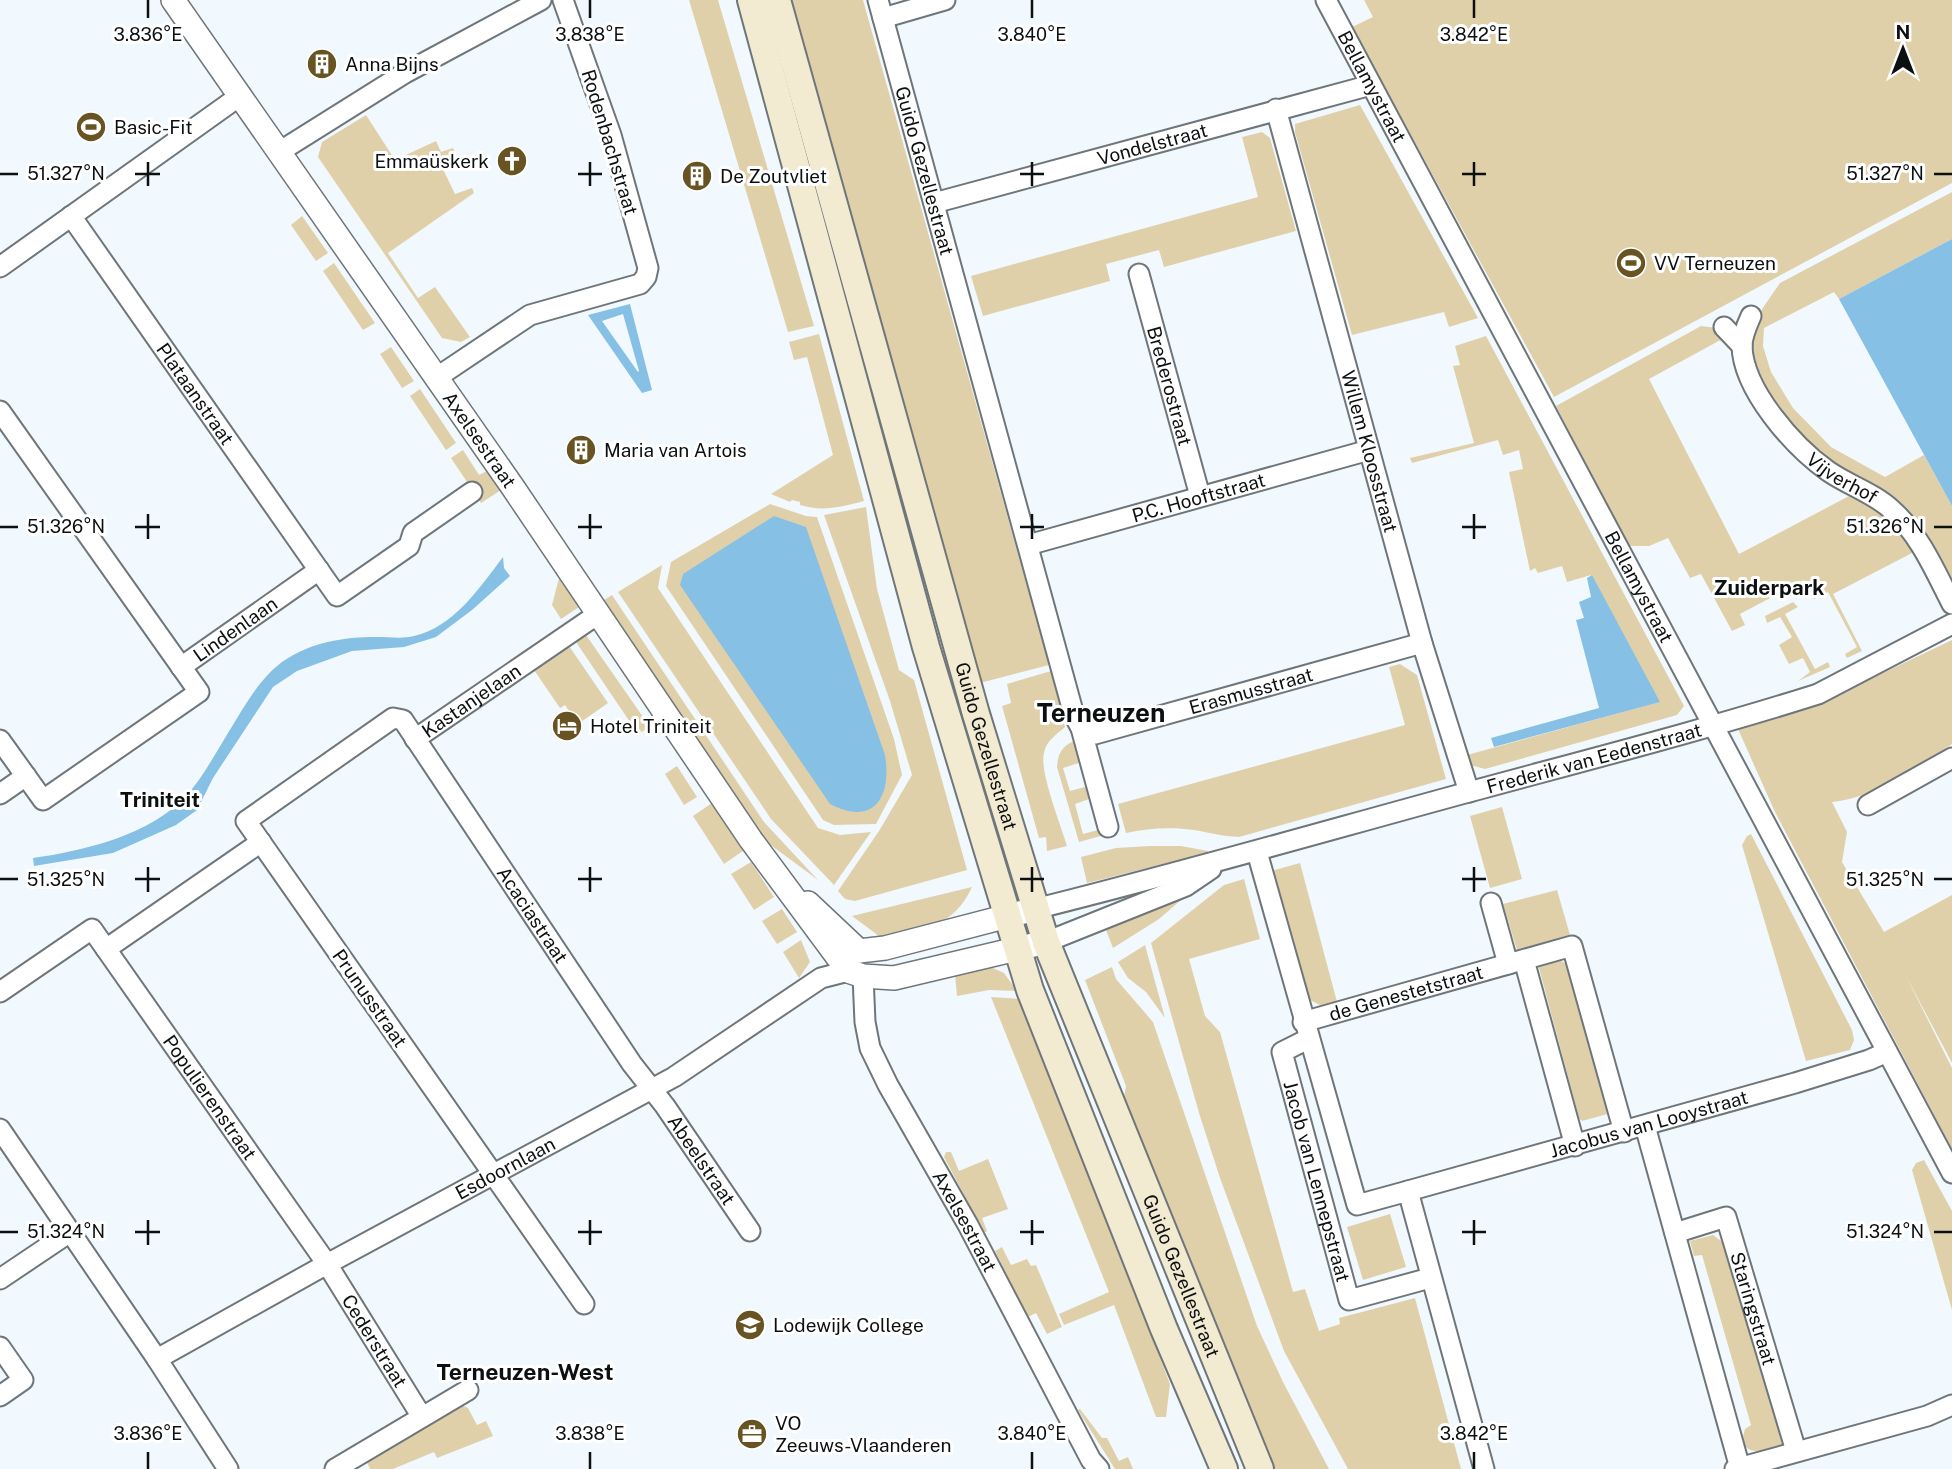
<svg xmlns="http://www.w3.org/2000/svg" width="1952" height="1469" viewBox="0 0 1952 1469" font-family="'Public Sans',sans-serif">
  <rect width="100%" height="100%" fill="#f1f9fe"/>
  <g fill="#e0d0aa" fill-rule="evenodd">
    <path d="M 689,0 L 718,0 L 814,326 L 788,332 Z"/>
    <path d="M 785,0 L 863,0 L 1049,665 L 980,683 Z"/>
    <path d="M 1364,0 L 1952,0 L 1952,183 L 1554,397 L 1352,27 L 1373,17 Z"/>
    <path d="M 1360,105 L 1478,318 L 1449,327 L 1444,312 L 1352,335 L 1295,132 L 1295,124 Z"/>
    <path d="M 366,115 L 395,160 L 436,141 L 441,152 L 453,148 L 457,157 L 441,165 L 455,194 L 472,188 L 474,193 L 388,253 L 418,298 L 435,287 L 470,337 L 461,342 L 442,338 L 318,157 L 322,142 Z"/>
    <path d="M 1262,132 L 1270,138 L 1296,231 L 1164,267 L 1159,250 L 1106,264 L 1110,281 L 983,316 L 971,276 L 1258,197 L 1242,137 Z"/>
    <path d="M 1952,192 L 1952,239 L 1839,299 L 1834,292 L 1764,328 L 1763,346 L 1771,372 L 1793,408 L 1831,447 L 1885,477 L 1924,455 L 1952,506 L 1952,581 C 1939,554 1923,528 1902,506 C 1881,485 1852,475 1830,459 C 1792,432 1738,369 1757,319 C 1763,306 1772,295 1780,283 Z"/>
    <path d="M 302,216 L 328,253 L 316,261 L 291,225 Z"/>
    <path d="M 334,263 L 375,323 L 363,330 L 323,271 Z"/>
    <path d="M 1701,326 L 1717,328 L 1726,337 L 1649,379 L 1739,554 L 1851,495 L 1887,518 L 1914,552 L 1833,594 L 1862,651 L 1847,658 L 1845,654 L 1857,647 L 1828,592 L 1814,599 L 1804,580 L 1740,614 L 1745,625 L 1732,631 L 1701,574 L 1690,578 L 1668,538 L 1649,546 L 1629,546 L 1556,406 Z"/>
    <path d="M 819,334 L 864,501 C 842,507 822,512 800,505 L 800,502 L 792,500 L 790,502 L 771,494 L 833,455 L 807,357 L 794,360 L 789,342 Z"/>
    <path d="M 1486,336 L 1684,706 L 1677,715 L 1485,769 L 1470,765 L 1467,755 L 1659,702 L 1591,575 L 1567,582 L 1562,566 L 1538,573 L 1535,568 L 1530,571 L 1509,472 L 1523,469 L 1519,450 L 1503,455 L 1498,440 L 1412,463 L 1410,458 L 1474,443 L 1453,366 L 1460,365 L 1455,346 Z"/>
    <path d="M 391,347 L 414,381 L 402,388 L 380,354 Z"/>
    <path d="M 420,389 L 456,443 L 446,450 L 410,396 Z"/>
    <path d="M 463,450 L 479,475 L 487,471 L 501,490 L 481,503 L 451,458 Z"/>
    <path d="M 770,504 L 806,516 L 817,517 L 894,739 L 902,775 L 876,824 L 834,825 L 823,820 L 666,586 L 671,562 ZM 683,574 L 872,808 L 681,585 Z"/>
    <path d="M 866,507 L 877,589 L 899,670 L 914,680 L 967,870 L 855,901 L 845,899 L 838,891 L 879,831 L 912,775 L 890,701 L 824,515 Z"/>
    <path d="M 662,565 L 658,588 L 818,828 L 840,835 L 871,832 L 834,885 L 771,819 L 618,592 Z"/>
    <path d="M 559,578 L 579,607 L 561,619 L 552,605 Z"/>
    <path d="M 612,595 L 764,822 L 818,880 L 768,843 L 604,600 Z"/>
    <path d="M 1793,602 L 1798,607 L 1785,614 L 1815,669 L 1828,662 L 1830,667 L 1798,681 L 1810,672 L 1803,658 L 1789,664 L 1779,645 L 1792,637 L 1780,617 L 1767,623 L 1765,616 Z"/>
    <path d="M 586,635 L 650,727 L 638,734 L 576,642 Z"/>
    <path d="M 1952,640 L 1952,744 C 1914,769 1878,797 1832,802 L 1847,832 L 1842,862 L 1884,932 L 1952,895 L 1952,1063 L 1906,976 L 1952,1068 L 1952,1149 L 1775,812 L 1738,729 L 1814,706 Z"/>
    <path d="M 569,646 L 608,703 L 578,724 L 565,705 L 560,708 L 534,670 Z"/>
    <path d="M 1400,664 L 1417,675 L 1446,779 L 1239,837 C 1221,836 1211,833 1194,830 C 1172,827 1148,828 1126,833 L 1118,804 L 1405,725 L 1389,667 Z"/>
    <path d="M 1051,671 L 1065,727 C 1057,734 1046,741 1044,753 C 1039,771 1061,825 1067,846 L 1047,851 L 1046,837 L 1039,838 L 1002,706 L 1011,703 L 1007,684 Z"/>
    <path d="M 1074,741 L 1077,741 L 1085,761 L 1063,768 L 1070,791 L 1092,785 L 1092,795 L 1089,799 L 1075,804 L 1083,834 L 1113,826 L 1115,832 L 1079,842 L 1057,767 C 1058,754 1061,747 1074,741 Z"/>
    <path d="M 677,766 L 697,797 L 684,805 L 665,774 Z"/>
    <path d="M 712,803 L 743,851 L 724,864 L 693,816 Z"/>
    <path d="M 1502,807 L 1522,879 L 1490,888 L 1470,816 Z"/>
    <path d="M 1751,834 L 1852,1030 L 1854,1040 L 1850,1050 L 1806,1061 L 1742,845 L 1747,836 Z"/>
    <path d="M 1150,846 L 1181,846 L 1208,851 L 1208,853 L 1087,883 L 1081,857 L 1116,848 Z"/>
    <path d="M 751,862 L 774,897 L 754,910 L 731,874 Z"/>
    <path d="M 1300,863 L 1337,1002 L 1322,1006 L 1308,999 L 1271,871 Z"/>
    <path d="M 1244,879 L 1260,939 L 1189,959 L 1205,1016 L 1220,1032 L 1293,1292 L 1305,1289 L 1319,1331 L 1340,1324 L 1339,1318 L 1415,1298 L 1461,1469 L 1348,1469 L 1284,1351 L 1220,1178 L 1199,1113 L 1151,943 L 1224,885 Z"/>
    <path d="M 972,887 C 955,925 924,930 887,942 L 852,916 Z"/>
    <path d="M 1186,889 L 1188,894 L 1159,919 L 1113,948 L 1106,930 Z"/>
    <path d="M 1557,890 L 1570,935 L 1517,950 L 1503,904 Z"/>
    <path d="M 782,909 L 797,932 L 777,944 L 762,921 Z"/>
    <path d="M 801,940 L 810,962 L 799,978 L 783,952 Z"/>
    <path d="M 1145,945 L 1165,1018 L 1146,992 L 1128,978 L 1118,962 Z"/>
    <path d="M 1557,959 L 1569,965 L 1611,1113 L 1582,1121 L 1579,1118 L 1538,964 Z"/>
    <path d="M 984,964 L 1004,973 L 1017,991 L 989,990 L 957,996 L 955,974 Z"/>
    <path d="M 1112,967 L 1116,979 L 1153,1022 L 1257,1326 L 1283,1382 L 1329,1469 L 1274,1469 L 1123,1102 L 1126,1086 L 1085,980 Z"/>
    <path d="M 991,997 L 1023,999 L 1170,1384 L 1166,1417 L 1156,1417 L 1114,1305 L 1064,1325 L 1059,1314 L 1109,1292 Z"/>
    <path d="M 946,1152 L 951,1152 L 959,1171 L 988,1159 L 1008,1209 L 982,1218 L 987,1231 L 984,1233 L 944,1157 Z"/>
    <path d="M 1924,1160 L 1952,1211 L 1952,1310 L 1912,1170 L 1916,1163 Z"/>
    <path d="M 1390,1214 L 1406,1267 L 1363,1280 L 1347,1227 Z"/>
    <path d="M 1713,1235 L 1724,1243 L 1783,1447 C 1767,1451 1735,1459 1745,1429 L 1751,1425 L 1702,1255 L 1694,1256 L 1690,1241 Z"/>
    <path d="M 1002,1247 L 1011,1265 L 1027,1259 L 1031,1266 L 1036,1265 L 1062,1327 L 1047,1334 L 1036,1313 L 1028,1317 L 995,1251 Z"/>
    <path d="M 461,1405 L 468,1408 L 477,1425 L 486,1421 L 493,1436 L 437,1458 L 434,1452 L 393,1469 L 370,1469 L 367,1462 L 369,1457 Z"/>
    <path d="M 1080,1409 L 1102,1438 L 1107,1438 L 1119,1461 L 1128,1457 L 1133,1469 L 1115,1469 L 1078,1410 Z"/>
  </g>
  <g fill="#87c0e5" fill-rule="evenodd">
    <path d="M 1952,239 L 1952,506 L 1839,299 Z"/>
    <path d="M 630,304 L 652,390 L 642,393 L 588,315 ZM 623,314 L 639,371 L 638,372 L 602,321 Z"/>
    <path d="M 774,516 L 806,527 L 885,755 C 892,797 874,827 830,804 L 680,585 L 683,574 Z"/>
    <path d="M 503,557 L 504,568 L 510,576 L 472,610 L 436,637 L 404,647 L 352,651 L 297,671 L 273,687 L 213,778 L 197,810 L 176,825 L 113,853 L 34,866 L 33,858 C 83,851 151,835 187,795 C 203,777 215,754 228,733 C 243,709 258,680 282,662 C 311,642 343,637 377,637 C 389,637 403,639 414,636 C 454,627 480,587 503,557 Z"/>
    <path d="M 1592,575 L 1660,702 L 1494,747 L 1491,738 L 1599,708 L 1576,620 L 1584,618 L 1579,602 L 1591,597 L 1587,578 Z"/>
  </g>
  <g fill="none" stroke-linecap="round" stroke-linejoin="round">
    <g stroke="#6f767a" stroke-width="23">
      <g id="minor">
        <path id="s1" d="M 878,0 L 1074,715 L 1081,728 L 1108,827"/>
        <path id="s2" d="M 1326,0 L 1952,1173"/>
        <path d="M 883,18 L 945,0"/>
        <path id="s3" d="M 1276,109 L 1422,643 L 1469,792"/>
        <path d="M 279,152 L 405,73 L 541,0"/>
        <path id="s4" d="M 934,203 L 1371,85"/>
        <path id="s5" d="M 71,216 L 337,596 L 409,546 L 413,533 L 472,492"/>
        <path d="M 0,267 L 241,95"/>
        <path id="s6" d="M 1139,274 L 1200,496"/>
        <path id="s7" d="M 1751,316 C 1747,325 1742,336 1742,346 C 1743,390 1794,447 1828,471 C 1848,485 1874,493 1892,510 C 1920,535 1935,571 1952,604"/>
        <path d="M 1724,327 L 1742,346"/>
        <path d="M 436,378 L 530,315 L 640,284 L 646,277 L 648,268 L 611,135 L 563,0"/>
        <path d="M 0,411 L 199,692 L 43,800 L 0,740"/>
        <path id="s8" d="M 1028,545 L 1369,450"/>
        <path id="s9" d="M 181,667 L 319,570"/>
        <path id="s10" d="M 1081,728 L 1095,734 L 1422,643"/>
        <path id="s11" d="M 415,739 L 598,614"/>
        <path d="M 0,794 L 26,776"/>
        <path d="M 1868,805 L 1952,758"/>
        <path d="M 1257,852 L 1357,1205 L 1408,1191 L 1484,1469"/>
        <path d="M 1491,903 L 1508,964"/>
        <path id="s12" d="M 1035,909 C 1180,873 1322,832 1465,793 C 1583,761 1701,731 1818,694 L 1952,624"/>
        <path d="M 1046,942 L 1186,886 L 1211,869"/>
        <path d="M 106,949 L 261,842"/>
        <path d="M 1524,960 L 1575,1146"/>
        <path id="s13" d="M 863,976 L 865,1022 L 870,1048 L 888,1085 L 968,1225 L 1091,1460 L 1099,1469"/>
        <path id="s14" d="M 0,992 L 92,929 L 327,1264 L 422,1417"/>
        <path id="s15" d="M 1303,1022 L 1572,946 L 1624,1132"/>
        <path id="s16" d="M 1308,1039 L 1282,1052 L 1349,1300 L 1430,1278"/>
        <path d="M 1645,1126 L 1740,1468"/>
        <path d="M 0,1129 L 157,1359 L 228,1469"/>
        <path id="s17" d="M 1408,1191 L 1795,1083 L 1869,1060 L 1887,1052"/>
        <path id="s18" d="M 1675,1233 L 1726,1217 L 1796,1451"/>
        <path d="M 0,1279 L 70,1232"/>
        <path id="s19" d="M 584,1304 L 246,821 L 393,718 L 403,720 L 632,1064 L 665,1106 L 750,1231"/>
        <path d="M 0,1347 L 23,1380 L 0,1396"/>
        <path id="s20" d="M 157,1359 L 327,1264 L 674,1077 L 821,978 L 848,971"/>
        <path d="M 335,1469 L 468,1390"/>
        <path d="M 1735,1469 L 1927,1416 L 1952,1405"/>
      </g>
    </g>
    <g stroke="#6f767a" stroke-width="26">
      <g id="tertiary">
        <path id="s21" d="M 173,0 L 512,486 L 751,840 L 848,971 L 863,976 L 894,978 L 1046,942"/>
        <path d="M 808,903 L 859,951"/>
        <path d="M 859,951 L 885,948 L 1035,909"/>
      </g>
    </g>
    <g stroke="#6f767a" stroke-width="30">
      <g id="secondary">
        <path d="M 751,0 L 926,647 L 1030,990 L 1164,1329 L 1224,1469"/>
        <path id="s22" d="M 777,0 L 976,714 L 1046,942 L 1260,1469"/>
      </g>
    </g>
    <use href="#minor" stroke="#fff" stroke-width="19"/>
    <use href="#tertiary" stroke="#fff" stroke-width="23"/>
    <use href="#secondary" stroke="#f3ead2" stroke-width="26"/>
  </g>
  <path fill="none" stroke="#0d1011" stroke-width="2.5" d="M 148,0 L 148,18M 590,0 L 590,18M 1032,0 L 1032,18M 1474,0 L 1474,18M 148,162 L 148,186M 590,162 L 590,186M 1032,162 L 1032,186M 1474,162 L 1474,186M 0,174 L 18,174M 135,174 L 160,174M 578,174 L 602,174M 1020,174 L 1044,174M 1462,174 L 1486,174M 1934,174 L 1952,174M 148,514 L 148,539M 590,514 L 590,539M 1032,514 L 1032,539M 1474,514 L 1474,539M 0,527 L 18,527M 135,527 L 160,527M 578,527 L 602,527M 1020,527 L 1044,527M 1462,527 L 1486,527M 1934,527 L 1952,527M 148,867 L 148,892M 590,867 L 590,892M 1032,867 L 1032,892M 1474,867 L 1474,892M 0,879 L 18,879M 135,879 L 160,879M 578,879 L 602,879M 1020,879 L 1044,879M 1462,879 L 1486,879M 1934,879 L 1952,879M 148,1220 L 148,1245M 590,1220 L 590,1245M 1032,1220 L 1032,1245M 1474,1220 L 1474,1245M 0,1232 L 18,1232M 135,1232 L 160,1232M 578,1232 L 602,1232M 1020,1232 L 1044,1232M 1462,1232 L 1486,1232M 1934,1232 L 1952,1232M 148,1452 L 148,1469M 590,1452 L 590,1469M 1032,1452 L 1032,1469M 1474,1452 L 1474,1469"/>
  <defs>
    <g id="building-disc" transform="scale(1.575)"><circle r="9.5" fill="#675422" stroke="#fff"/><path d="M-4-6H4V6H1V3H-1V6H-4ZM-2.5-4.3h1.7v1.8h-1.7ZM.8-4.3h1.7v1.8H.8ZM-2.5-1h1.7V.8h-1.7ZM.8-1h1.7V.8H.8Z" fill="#fff"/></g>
    <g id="stadium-disc" transform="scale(1.575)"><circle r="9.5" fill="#675422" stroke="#fff"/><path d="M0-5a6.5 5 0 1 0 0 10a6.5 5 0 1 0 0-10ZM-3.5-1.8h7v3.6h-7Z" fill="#fff"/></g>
    <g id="church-disc" transform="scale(1.575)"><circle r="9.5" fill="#675422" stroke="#fff"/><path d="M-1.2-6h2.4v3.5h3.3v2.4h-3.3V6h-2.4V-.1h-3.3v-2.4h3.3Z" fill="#fff"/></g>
    <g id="hotel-disc" transform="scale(1.575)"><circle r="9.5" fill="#675422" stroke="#fff"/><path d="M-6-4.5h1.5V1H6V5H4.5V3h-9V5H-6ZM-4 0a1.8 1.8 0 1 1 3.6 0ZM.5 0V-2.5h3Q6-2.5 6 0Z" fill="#fff"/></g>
    <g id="school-disc" transform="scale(1.575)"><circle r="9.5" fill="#675422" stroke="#fff"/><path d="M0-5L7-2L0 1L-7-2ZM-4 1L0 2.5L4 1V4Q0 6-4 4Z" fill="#fff"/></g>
    <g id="office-disc" transform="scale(1.575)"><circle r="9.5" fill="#675422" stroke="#fff"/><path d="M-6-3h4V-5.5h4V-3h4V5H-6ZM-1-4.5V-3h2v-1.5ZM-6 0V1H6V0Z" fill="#fff"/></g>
  </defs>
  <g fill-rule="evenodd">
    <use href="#building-disc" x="322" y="64"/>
    <use href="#stadium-disc" x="91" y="127"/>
    <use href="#church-disc" x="512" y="161"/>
    <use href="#building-disc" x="697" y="176"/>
    <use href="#stadium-disc" x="1631" y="263"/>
    <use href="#building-disc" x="581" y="450"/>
    <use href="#hotel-disc" x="567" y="726"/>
    <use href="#school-disc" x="750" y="1325"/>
    <use href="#office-disc" x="752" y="1434"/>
  </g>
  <g text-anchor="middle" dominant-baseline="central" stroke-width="6" stroke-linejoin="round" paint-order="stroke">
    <g font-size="19" fill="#0d1011" stroke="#fff" text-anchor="start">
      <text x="345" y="64">Anna Bijns</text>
      <text x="114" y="127">Basic-Fit</text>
      <text x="489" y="161" text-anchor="end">Emmaüskerk</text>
      <text x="720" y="176">De Zoutvliet</text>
      <text x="1654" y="263">VV Terneuzen</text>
      <text x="604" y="450">Maria van Artois</text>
      <text x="590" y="726">Hotel Triniteit</text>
      <text x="773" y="1325">Lodewijk College</text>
      <text x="775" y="1423">VO<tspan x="775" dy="22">Zeeuws-Vlaanderen</tspan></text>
    </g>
    <g font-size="19" fill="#0d1011" stroke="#fff">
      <text stroke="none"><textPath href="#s2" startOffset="98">Bellamystraat</textPath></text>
      <text transform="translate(610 142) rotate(73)">Rodenbachstraat</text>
      <text stroke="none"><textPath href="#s4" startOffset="226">Vondelstraat</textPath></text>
      <text stroke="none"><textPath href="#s1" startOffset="177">Guido Gezellestraat</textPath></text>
      <text stroke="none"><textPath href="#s6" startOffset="116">Brederostraat</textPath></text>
      <text stroke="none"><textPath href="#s5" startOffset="217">Plataanstraat</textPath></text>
      <text stroke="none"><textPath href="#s21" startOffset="536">Axelsestraat</textPath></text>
      <text stroke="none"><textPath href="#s3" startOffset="355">Willem Kloosstraat</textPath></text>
      <text stroke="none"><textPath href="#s7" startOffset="203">Vijverhof</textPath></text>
      <text stroke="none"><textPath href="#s8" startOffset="177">P.C. Hooftstraat</textPath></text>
      <text stroke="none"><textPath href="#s2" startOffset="665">Bellamystraat</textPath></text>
      <text stroke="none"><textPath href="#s9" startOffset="66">Lindenlaan</textPath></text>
      <text stroke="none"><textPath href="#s10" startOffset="177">Erasmusstraat</textPath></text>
      <text stroke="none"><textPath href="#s11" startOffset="68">Kastanjelaan</textPath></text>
      <text stroke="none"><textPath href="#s22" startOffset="775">Guido Gezellestraat</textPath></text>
      <text stroke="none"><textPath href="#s12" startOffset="579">Frederik van Eedenstraat</textPath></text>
      <text stroke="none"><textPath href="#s19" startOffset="1013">Acaciastraat</textPath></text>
      <text stroke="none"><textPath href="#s15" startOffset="107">de Genestetstraat</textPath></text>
      <text transform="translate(370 998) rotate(55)">Prunusstraat</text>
      <text stroke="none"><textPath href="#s14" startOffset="317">Populierenstraat</textPath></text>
      <text stroke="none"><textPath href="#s17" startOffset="250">Jacobus van Looystraat</textPath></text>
      <text stroke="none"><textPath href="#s19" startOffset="1311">Abeelstraat</textPath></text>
      <text stroke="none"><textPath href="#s20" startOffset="397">Esdoornlaan</textPath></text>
      <text stroke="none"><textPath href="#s16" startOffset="163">Jacob van Lennepstraat</textPath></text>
      <text stroke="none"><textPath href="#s13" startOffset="270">Axelsestraat</textPath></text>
      <text stroke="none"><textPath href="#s22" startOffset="1340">Guido Gezellestraat</textPath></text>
      <text stroke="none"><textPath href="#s18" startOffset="149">Staringstraat</textPath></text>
      <text stroke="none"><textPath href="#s14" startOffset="611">Cederstraat</textPath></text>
    </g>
    <g font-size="21" font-weight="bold" fill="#0d1011" stroke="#fff">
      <text x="1769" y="587">Zuiderpark</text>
      <text x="160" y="799">Triniteit</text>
    </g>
    <g font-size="23" font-weight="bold" fill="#0d1011" stroke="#fff">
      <text x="525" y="1371">Terneuzen-West</text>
    </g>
    <g font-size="26" font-weight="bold" fill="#0d1011" stroke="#fff">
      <text x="1101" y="712">Terneuzen</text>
    </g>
  </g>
  <g font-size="18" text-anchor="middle" fill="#0d1011" stroke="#fff" stroke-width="6" stroke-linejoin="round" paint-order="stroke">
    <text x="148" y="41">3.836°E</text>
    <text x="590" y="41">3.838°E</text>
    <text x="1032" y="41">3.840°E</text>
    <text x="1474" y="41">3.842°E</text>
    <text x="66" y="180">51.327°N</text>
    <text x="1885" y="180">51.327°N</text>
    <text x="66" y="533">51.326°N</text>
    <text x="1885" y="533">51.326°N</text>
    <text x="66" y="886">51.325°N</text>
    <text x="1885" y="886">51.325°N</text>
    <text x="66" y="1238">51.324°N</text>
    <text x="1885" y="1238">51.324°N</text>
    <text x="148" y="1440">3.836°E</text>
    <text x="590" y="1440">3.838°E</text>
    <text x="1032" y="1440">3.840°E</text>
    <text x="1474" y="1440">3.842°E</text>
  </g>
  <g transform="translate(1903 49)" stroke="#ffffff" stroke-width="5" paint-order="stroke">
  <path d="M0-5L12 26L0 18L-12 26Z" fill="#0d1011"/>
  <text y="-10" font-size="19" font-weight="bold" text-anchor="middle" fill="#0d1011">N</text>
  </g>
</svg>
